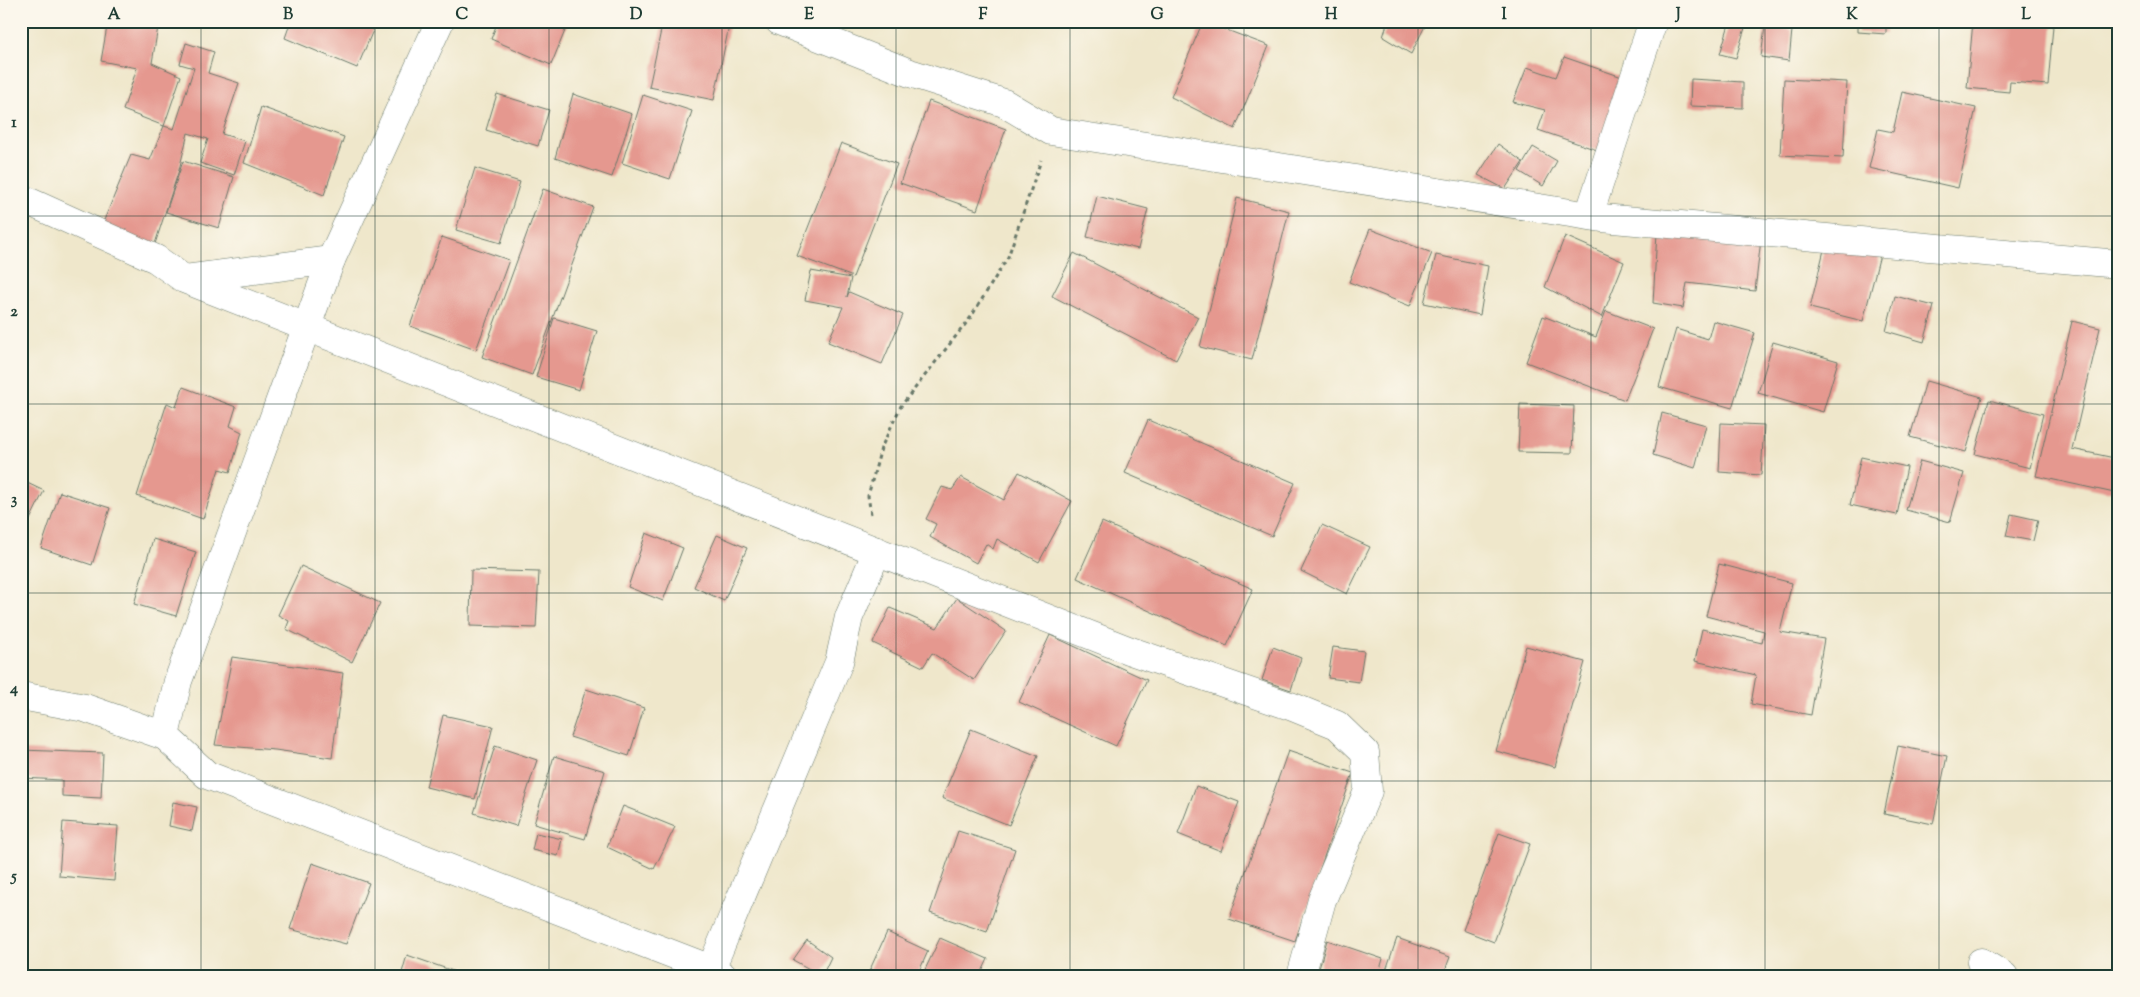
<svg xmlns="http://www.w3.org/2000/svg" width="2140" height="997" viewBox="0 0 2140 997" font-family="'Sorts Mill Goudy',serif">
  <rect width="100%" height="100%" fill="#fbf7ec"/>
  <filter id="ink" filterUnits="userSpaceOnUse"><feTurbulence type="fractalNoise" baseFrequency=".02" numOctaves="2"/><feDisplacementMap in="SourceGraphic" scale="10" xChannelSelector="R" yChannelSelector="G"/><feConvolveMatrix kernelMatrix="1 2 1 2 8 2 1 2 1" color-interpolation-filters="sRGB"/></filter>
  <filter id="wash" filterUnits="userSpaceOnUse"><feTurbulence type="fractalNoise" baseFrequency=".0096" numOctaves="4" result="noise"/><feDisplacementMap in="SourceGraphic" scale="20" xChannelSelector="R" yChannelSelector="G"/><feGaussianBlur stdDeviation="1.12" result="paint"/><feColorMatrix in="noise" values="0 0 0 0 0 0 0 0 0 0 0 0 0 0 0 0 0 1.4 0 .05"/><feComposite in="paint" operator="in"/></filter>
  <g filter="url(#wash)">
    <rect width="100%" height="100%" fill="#efe7cb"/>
    <g id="blocks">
      <g fill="#e5988f">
        <path d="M 108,21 L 159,21 L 152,63 L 181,76 L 164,126 L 174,129 L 194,68 L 180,64 L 186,43 L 214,52 L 208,73 L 239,83 L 222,134 L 245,141 L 234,175 L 200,163 L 208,139 L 188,133 L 179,170 L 153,250 L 100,230 L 131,155 L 150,160 L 164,126 L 123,110 L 137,68 L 101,61 Z"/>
        <path d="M 291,21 L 377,21 L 357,68 L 285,38 Z"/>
        <path d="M 498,21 L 569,21 L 551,65 L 491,39 Z"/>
        <path d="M 663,21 L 730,21 L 714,100 L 649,87 Z"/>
        <path d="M 1203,21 L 1269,46 L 1235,129 L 1171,97 Z"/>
        <path d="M 1388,21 L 1417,21 L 1426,24 L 1411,54 L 1383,37 Z"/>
        <path d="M 1730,21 L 1747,21 L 1736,58 L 1720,54 Z"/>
        <path d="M 1858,21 L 1886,21 L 1886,34 L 1858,32 Z"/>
        <path d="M 1973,21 L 2053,26 L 2048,85 L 2010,82 L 2009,92 L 1967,88 Z"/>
        <path d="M 1765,27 L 1792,30 L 1789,61 L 1761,57 Z"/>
        <path d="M 1564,57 L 1625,78 L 1600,151 L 1538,130 L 1545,110 L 1513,102 L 1527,67 L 1556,77 Z"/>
        <path d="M 1691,79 L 1743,82 L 1743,108 L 1690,106 Z"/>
        <path d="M 1784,79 L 1847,82 L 1843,158 L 1780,155 Z"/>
        <path d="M 1902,92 L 1976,108 L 1958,188 L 1869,168 L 1878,129 L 1893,132 Z"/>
        <path d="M 497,94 L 549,110 L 538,146 L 486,130 Z"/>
        <path d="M 573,94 L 632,114 L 612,177 L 555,158 Z"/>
        <path d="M 643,95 L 692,111 L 670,179 L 622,163 Z"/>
        <path d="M 929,101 L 1006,129 L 977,210 L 900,183 Z"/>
        <path d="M 261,107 L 344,137 L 324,195 L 244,163 Z"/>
        <path d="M 841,143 L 897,164 L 853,277 L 797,256 Z"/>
        <path d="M 1498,144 L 1523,162 L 1505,189 L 1478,175 Z"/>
        <path d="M 1533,147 L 1557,161 L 1543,186 L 1519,171 Z"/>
        <path d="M 183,161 L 234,177 L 219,228 L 166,212 Z"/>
        <path d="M 475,168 L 520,182 L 501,243 L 456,230 Z"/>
        <path d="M 543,189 L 593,207 L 532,375 L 482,357 Z"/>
        <path d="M 1097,196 L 1148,209 L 1138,249 L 1087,237 Z"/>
        <path d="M 1237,198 L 1289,211 L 1252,360 L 1200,347 Z"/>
        <path d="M 1370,229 L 1432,253 L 1410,306 L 1349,282 Z"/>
        <path d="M 1829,229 L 1883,243 L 1863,321 L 1810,308 Z"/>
        <path d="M 1657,232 L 1761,239 L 1755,291 L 1687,283 L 1683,308 L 1653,303 Z"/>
        <path d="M 1565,236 L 1624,262 L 1602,317 L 1545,287 Z"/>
        <path d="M 442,237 L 509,260 L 476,350 L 410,326 Z"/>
        <path d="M 1074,253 L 1198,317 L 1176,360 L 1052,296 Z"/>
        <path d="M 1436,255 L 1488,266 L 1480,315 L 1424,303 Z"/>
        <path d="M 811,271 L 851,278 L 847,297 L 849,292 L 903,315 L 882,364 L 828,342 L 843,307 L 805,300 Z"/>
        <path d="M 1895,296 L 1934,306 L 1924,342 L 1886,331 Z"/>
        <path d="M 1606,311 L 1653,329 L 1625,400 L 1526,362 L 1543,316 L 1596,337 Z"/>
        <path d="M 554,318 L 597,331 L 579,390 L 536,377 Z"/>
        <path d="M 1713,321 L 1755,333 L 1732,408 L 1659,387 L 1676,329 L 1708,339 Z"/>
        <path d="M 2072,321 L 2100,328 L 2072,449 L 2119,459 L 2119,494 L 2036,476 Z"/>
        <path d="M 1773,342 L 1838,361 L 1823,412 L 1758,393 Z"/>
        <path d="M 1926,381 L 1982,397 L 1966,452 L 1910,437 Z"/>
        <path d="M 183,387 L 236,407 L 230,426 L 242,432 L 230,472 L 219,469 L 203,519 L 137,496 L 167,403 L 176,407 Z"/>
        <path d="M 1989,400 L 2043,414 L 2030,468 L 1975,454 Z"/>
        <path d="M 1520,404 L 1574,406 L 1572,453 L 1518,452 Z"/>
        <path d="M 1662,413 L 1706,425 L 1695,468 L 1653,455 Z"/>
        <path d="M 1148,420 L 1295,483 L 1272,536 L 1125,473 Z"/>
        <path d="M 1721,423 L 1764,425 L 1761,475 L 1719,472 Z"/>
        <path d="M 1861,457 L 1907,467 L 1897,515 L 1850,505 Z"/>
        <path d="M 1920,461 L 1964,473 L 1950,522 L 1906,510 Z"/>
        <path d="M 1019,472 L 1072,501 L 1039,562 L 997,539 L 993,549 L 986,544 L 976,563 L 930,537 L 936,524 L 926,519 L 942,487 L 952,490 L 961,477 L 1004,500 Z"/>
        <path d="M 21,480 L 44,491 L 21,538 Z"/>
        <path d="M 60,492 L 110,508 L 92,565 L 41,548 Z"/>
        <path d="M 2011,514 L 2038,520 L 2033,541 L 2006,536 Z"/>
        <path d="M 1102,522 L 1253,589 L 1227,646 L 1077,578 Z"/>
        <path d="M 1322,525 L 1370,547 L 1347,594 L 1301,571 Z"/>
        <path d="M 646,533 L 683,548 L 663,601 L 628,587 Z"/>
        <path d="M 717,535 L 747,548 L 724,601 L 694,587 Z"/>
        <path d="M 153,539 L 196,552 L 176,616 L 134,604 Z"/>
        <path d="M 1719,564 L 1792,583 L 1780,632 L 1824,639 L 1811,715 L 1751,704 L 1756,675 L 1695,661 L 1702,629 L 1762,643 L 1764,631 L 1706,616 Z"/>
        <path d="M 301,566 L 380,603 L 352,662 L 286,629 L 289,621 L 278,615 Z"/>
        <path d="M 471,570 L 539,572 L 536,628 L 470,626 Z"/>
        <path d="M 957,598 L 1006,631 L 974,680 L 932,653 L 923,667 L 873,643 L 890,608 L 937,628 Z"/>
        <path d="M 1050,635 L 1147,680 L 1116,746 L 1019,702 Z"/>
        <path d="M 1526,646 L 1585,662 L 1555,767 L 1496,751 Z"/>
        <path d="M 1273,647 L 1301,658 L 1291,690 L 1262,680 Z"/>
        <path d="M 1333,647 L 1364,651 L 1359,682 L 1328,678 Z"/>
        <path d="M 232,657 L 343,673 L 332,758 L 275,750 L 215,745 Z"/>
        <path d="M 586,689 L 644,708 L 629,756 L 570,737 Z"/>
        <path d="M 443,715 L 493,726 L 475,799 L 426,787 Z"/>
        <path d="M 971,729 L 1038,756 L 1009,825 L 942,798 Z"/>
        <path d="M 495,746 L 537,760 L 516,826 L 474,813 Z"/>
        <path d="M 1898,746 L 1947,756 L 1933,824 L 1884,814 Z"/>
        <path d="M 21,750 L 103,753 L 101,798 L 62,796 L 62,780 L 21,778 Z"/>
        <path d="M 1288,751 L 1353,773 L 1295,941 L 1229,919 Z"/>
        <path d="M 554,756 L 605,771 L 585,839 L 534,824 Z"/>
        <path d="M 1196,786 L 1239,802 L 1221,851 L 1178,834 Z"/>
        <path d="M 173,802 L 197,807 L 192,831 L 169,826 Z"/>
        <path d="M 623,806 L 675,827 L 654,869 L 607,847 Z"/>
        <path d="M 63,822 L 118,826 L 114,881 L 59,876 Z"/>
        <path d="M 958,831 L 1015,849 L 987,932 L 930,913 Z"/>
        <path d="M 536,833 L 562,839 L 558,856 L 532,850 Z"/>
        <path d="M 1499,833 L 1530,844 L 1494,942 L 1463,930 Z"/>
        <path d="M 312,863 L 369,883 L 346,944 L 290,929 Z"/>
        <path d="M 21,899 L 24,899 L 23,919 L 21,919 Z"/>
        <path d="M 887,932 L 928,951 L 917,976 L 867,976 Z"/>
        <path d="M 940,938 L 988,959 L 980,976 L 922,976 Z"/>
        <path d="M 1397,938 L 1450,957 L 1443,976 L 1384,976 Z"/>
        <path d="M 807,940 L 831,957 L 822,976 L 793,960 Z"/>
        <path d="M 1327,940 L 1383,959 L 1378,976 L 1317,976 Z"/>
        <path d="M 407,955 L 453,971 L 452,976 L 401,976 Z"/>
      </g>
    </g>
  </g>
  <g filter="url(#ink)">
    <use href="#blocks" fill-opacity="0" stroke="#687869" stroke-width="1"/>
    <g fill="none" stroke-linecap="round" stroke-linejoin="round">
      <g stroke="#687869" stroke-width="29">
        <g id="minor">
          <path d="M 440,21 L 331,260 L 178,681 L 165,736 L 207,775 L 711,969 L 708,976"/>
          <path d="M 779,21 L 910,73 L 1004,103 L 1051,131 L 1602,218 L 2119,264"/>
          <path d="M 21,198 L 156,259 L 184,279 L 1128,650 L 1293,707 L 1337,725 L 1365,752 L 1368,791 L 1322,900 L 1301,976"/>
          <path d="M 1589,215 L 1653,21"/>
          <path d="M 185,279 L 331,260"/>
          <path d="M 21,696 L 85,708 L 165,736"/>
          <path d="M 1981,962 L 2004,976"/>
          <path d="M 723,976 L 711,969 L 839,662 L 849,617 L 877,551"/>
        </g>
      </g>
      <path stroke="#687869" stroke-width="3" stroke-dasharray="4 4" stroke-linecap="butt" d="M 871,514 L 868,496 L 881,448 L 901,406 L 971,317 L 1008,257 L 1041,160"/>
      <use href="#minor" stroke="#fff" stroke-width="28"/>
    </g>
  </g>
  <path fill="none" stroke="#1f3d34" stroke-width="1" stroke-opacity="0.55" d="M 201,21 L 201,976M 375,21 L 375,976M 549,21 L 549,976M 722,21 L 722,976M 896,21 L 896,976M 1070,21 L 1070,976M 1244,21 L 1244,976M 1418,21 L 1418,976M 1591,21 L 1591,976M 1765,21 L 1765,976M 1939,21 L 1939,976M 21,216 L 2119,216M 21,404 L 2119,404M 21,593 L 2119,593M 21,781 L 2119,781"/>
  <rect width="2140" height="997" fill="none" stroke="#fbf7ec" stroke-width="55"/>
  <rect x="28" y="28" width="2084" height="942" fill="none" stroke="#1f3d34" stroke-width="2"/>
  <g font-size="16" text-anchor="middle" font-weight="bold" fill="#1f3d34">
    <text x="114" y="19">A</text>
    <text x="288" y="19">B</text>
    <text x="462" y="19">C</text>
    <text x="636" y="19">D</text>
    <text x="809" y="19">E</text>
    <text x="983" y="19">F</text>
    <text x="1157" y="19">G</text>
    <text x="1331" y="19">H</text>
    <text x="1504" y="19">I</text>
    <text x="1678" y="19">J</text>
    <text x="1852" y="19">K</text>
    <text x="2026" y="19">L</text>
    <text x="14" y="127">1</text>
    <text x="14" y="316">2</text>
    <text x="14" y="504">3</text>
    <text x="14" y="693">4</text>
    <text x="14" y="881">5</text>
  </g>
</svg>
